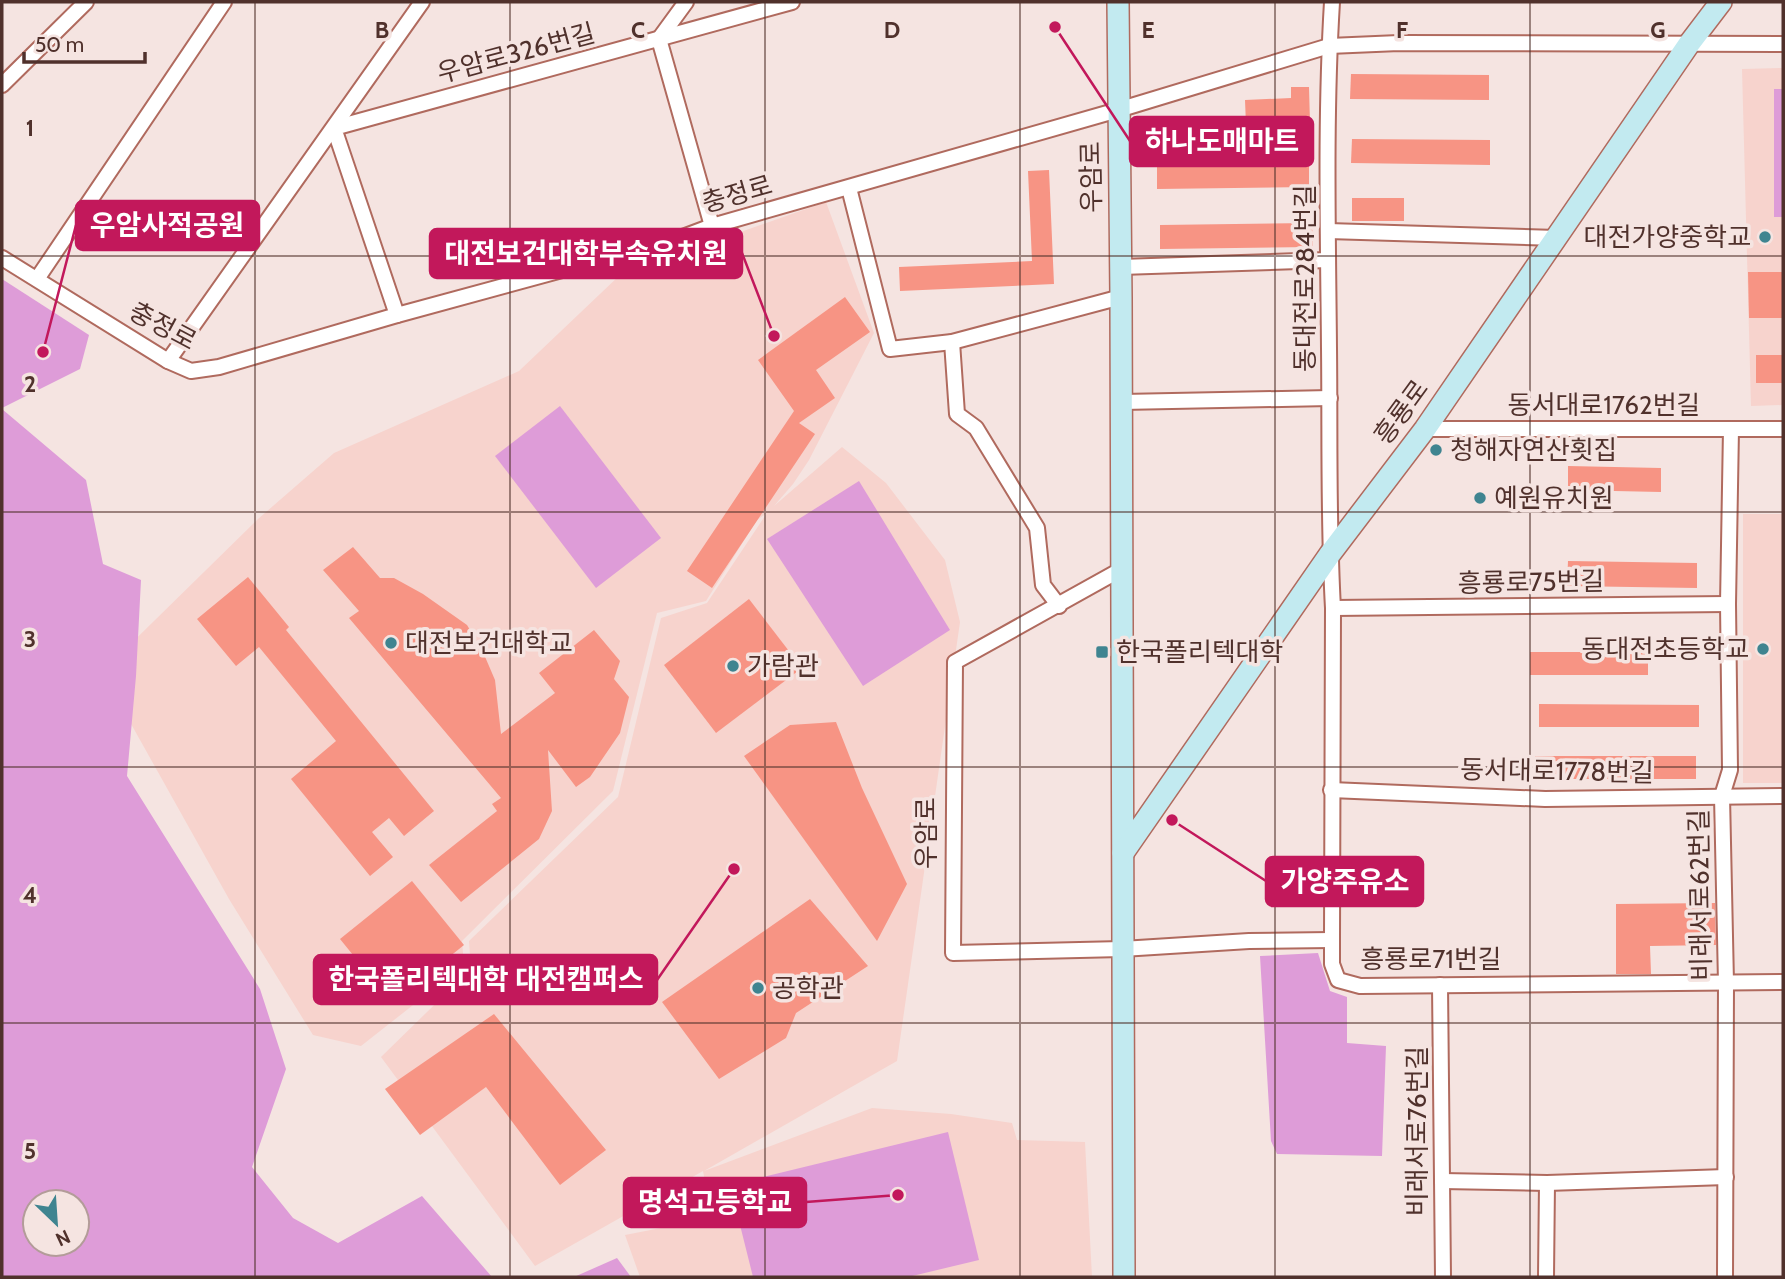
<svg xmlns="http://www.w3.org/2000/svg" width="1785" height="1279" viewBox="0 0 1785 1279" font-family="Cabin,'Noto Sans KR',sans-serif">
  <rect width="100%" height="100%" fill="#f5e4e1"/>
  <g fill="#f7d3cd">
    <path d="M 1783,68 L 1783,405 L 1751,406 L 1742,69 Z"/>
    <path d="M 826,202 L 874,333 L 809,460 L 793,484 L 774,506 L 842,447 L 886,483 L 945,560 L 960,622 L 897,1061 L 704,1171 L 872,1108 L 951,1114 L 1012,1123 L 1017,1140 L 1085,1142 L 1092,1277 L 640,1277 L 625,1235 L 712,1218 L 703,1171 L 535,1266 L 381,1057 L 471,969 L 469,941 L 618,797 L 661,618 L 707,603 L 767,513 L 757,520 L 706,601 L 657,613 L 613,791 L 462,941 L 464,965 L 361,1046 L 313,1035 L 229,899 L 102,672 L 258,519 L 334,453 L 519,371 L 621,274 Z"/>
    <rect x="1743" y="514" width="40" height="269"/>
  </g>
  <g fill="#de9cd8" fill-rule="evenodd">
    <rect x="1774" y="89" width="9" height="128"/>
    <path d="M 2,279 L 89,335 L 80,369 L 2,408 Z"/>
    <path d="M 560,406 L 661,538 L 596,588 L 495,456 Z"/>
    <path d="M 2,409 L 86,480 L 103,564 L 141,580 L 136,676 L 127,776 L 260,989 L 286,1069 L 252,1167 L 293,1218 L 338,1243 L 422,1196 L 492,1277 L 2,1277 ZM 77,1202 L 77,1244 L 35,1244 L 35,1202 Z"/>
    <path d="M 859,481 L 950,630 L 863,686 L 767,539 Z"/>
    <path d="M 1318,953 L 1330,991 L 1347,997 L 1347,1043 L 1386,1046 L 1382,1156 L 1277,1154 L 1271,1141 L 1260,956 Z"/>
    <path d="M 948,1132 L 979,1260 L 908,1277 L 753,1277 L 730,1185 Z"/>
    <path d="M 617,1258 L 631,1277 L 574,1277 Z"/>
  </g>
  <g fill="#f79484">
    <path d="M 1351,74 L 1489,75 L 1489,100 L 1350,99 Z"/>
    <path d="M 1291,87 L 1309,87 L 1310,123 L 1246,125 L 1245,100 L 1291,98 Z"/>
    <path d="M 1352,139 L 1490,140 L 1490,165 L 1351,163 Z"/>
    <path d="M 1309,163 L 1309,187 L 1157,189 L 1157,165 Z"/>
    <path d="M 1049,170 L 1054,284 L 900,291 L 899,267 L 1032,261 L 1028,171 Z"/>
    <rect x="1352" y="198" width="52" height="23"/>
    <path d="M 1312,223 L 1313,247 L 1160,249 L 1160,225 Z"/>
    <path d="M 1748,272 L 1783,272 L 1783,318 L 1749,318 Z"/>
    <path d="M 845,297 L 870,332 L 816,370 L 835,398 L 799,423 L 815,434 L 712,588 L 687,571 L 794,411 L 758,360 Z"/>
    <rect x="1756" y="355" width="27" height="28"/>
    <path d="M 1568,466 L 1661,468 L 1661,492 L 1568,490 Z"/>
    <path d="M 353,547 L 380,578 L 394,578 L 423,594 L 467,625 L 483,652 L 495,680 L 501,734 L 555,693 L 539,673 L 594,630 L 620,661 L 614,679 L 629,697 L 620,733 L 590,777 L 576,787 L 548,750 L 552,811 L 539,839 L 461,902 L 429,865 L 497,811 L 492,804 L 501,798 L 349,618 L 359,611 L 323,570 Z"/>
    <path d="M 1568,561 L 1697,563 L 1697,588 L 1567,586 Z"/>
    <path d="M 248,577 L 289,627 L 286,630 L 434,811 L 404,836 L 389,818 L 372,832 L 393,857 L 370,876 L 291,779 L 336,741 L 259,647 L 236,666 L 197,619 Z"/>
    <path d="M 749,599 L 802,668 L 716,733 L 664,665 Z"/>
    <rect x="1530" y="652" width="118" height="23"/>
    <path d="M 1539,704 L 1699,705 L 1699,727 L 1539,727 Z"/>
    <path d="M 836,722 L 862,788 L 907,884 L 877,941 L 744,756 L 790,725 Z"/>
    <rect x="1535" y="756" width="161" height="23"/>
    <path d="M 412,881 L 464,945 L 392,1003 L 340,939 Z"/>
    <path d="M 810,899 L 868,966 L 796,1013 L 786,1038 L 719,1079 L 662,1002 Z"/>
    <path d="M 1715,903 L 1716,945 L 1650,946 L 1651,974 L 1616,974 L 1616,904 Z"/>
    <path d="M 494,1014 L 606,1150 L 560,1185 L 486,1087 L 420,1135 L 385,1089 Z"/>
  </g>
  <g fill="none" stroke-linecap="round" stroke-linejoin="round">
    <g stroke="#b06a5e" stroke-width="18">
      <g id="minor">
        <path d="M 686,2 L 659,39 L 712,226"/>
        <path d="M 1332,2 C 1325,117 1328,233 1329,348 C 1330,434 1328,521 1333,608 L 1332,940 L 1332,964 L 1338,980 L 1360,986 L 1783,982"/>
        <path d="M 2,85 L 86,2"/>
        <path d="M 849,188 L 890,349 L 952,342 L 1121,297"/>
        <path d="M 1328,231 L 1557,238"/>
        <path d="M 2,258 L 168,361 L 191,371 L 219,367 L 397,315 L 680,238 L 712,226 L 1118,110 L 1329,46 L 1399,43 L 1783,44"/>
        <path d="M 1121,267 L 1328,260"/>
        <path d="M 37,279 L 224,2"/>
        <path d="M 397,315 L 334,128 L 792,2"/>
        <path d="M 952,342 L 957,414 L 976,428 L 1037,528 L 1043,585 L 1059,606"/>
        <path d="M 168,361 L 422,2"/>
        <path d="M 1122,402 L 1330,398"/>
        <path d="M 1425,429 L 1783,429"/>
        <path d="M 1122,569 L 955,662 L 953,953 L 1122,949 L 1249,941 L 1332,940"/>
        <path d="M 1333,608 L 1728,604"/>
        <path d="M 1331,790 L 1545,799 L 1783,796"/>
        <path d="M 1440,985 L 1443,1277"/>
        <path d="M 1442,1181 L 1547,1183 L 1726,1177"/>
        <path d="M 1546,1277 L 1547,1183"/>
        <path d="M 1725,1277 L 1726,983 L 1722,796 L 1730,770 L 1728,604 L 1731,429"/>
      </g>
    </g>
    <g stroke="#b06a5e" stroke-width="24">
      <g id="secondary">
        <path d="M 1118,2 L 1121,297 L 1124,1277"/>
        <path d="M 1123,853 L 1330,554 L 1425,429 L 1689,44 L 1721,2"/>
      </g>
    </g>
    <use href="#minor" stroke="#fff" stroke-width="14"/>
    <use href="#secondary" stroke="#c2eaf0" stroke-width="21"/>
  </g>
  <path fill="none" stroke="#50312c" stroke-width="2" stroke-opacity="0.55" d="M 255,2 L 255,1277M 510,2 L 510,1277M 765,2 L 765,1277M 1020,2 L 1020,1277M 1275,2 L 1275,1277M 1530,2 L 1530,1277M 2,256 L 1783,256M 2,512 L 1783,512M 2,767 L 1783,767M 2,1023 L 1783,1023"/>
  <g fill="#3f8490" stroke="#f5e4e1" stroke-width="2.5">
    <circle cx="1765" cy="237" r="7"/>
    <circle cx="1436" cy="450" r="7"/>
    <circle cx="1480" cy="498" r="7"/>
    <circle cx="391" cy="643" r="7"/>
    <circle cx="1763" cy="649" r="7"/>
    <rect x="1095" y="645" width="14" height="14" rx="3.5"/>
    <circle cx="733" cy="666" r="7"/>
    <circle cx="758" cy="988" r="7"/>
  </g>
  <g text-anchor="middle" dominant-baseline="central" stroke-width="7" stroke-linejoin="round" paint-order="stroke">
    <g font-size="26" fill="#50312c" stroke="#f5e4e1">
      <text transform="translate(516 53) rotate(-15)">우암로326번길</text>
      <text transform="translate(1091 177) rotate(-91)">우암로</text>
      <text transform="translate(737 194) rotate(-16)">충정로</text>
      <text transform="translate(1305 278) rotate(-90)">동대전로284번길</text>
      <text transform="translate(163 326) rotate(28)">충정로</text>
      <text x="1604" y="405">동서대로1762번길</text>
      <text transform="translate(1401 412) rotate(-54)">흥룡로</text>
      <text transform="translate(1531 582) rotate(-1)">흥룡로75번길</text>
      <text transform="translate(1557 771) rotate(1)">동서대로1778번길</text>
      <text transform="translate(926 833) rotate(-90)">우암로</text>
      <text transform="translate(1700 895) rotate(-91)">비래서로62번길</text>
      <text x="1431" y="959">흥룡로71번길</text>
      <text transform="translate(1417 1131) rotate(-90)">비래서로76번길</text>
    </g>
    <g font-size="26" fill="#50312c" stroke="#f5e4e1" text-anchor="start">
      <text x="1751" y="237" text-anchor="end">대전가양중학교</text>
      <text x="1450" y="450">청해자연산횟집</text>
      <text x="1494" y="498">예원유치원</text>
      <text x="405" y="643">대전보건대학교</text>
      <text x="1749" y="649" text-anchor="end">동대전초등학교</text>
      <text x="1116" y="652">한국폴리텍대학</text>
      <text x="747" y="666">가람관</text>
      <text x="772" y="988">공학관</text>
    </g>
  </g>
  <g font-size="23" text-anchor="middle" font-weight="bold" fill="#50312c" stroke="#f5e4e1" stroke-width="7" stroke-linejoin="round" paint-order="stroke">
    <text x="382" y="38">B</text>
    <text x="638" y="38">C</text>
    <text x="892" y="38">D</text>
    <text x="1148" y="38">E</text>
    <text x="1402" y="38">F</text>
    <text x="1658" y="38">G</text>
    <text x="30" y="136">1</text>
    <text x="30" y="392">2</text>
    <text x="30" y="647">3</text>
    <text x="30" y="903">4</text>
    <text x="30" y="1159">5</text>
  </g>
  <path fill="none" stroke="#c2185b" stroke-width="2.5" d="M1055 27L1130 141M43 352L76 225M774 336L742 253M1172 820L1266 881M734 869L657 980M898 1195L806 1202"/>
  <g fill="#c2185b" stroke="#f5e4e1" stroke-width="2.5">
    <circle cx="1055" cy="27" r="7"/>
    <circle cx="43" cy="352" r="7"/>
    <circle cx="774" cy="336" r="7"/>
    <circle cx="1172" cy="820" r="7"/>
    <circle cx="734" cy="869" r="7"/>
    <circle cx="898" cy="1195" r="7"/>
  </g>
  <g fill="#c2185b" stroke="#c2185b" stroke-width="2.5">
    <rect x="1130" y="117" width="183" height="49" rx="7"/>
    <rect x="76" y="201" width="183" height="49" rx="7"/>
    <rect x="430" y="229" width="312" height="49" rx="7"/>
    <rect x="1266" y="857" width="157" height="49" rx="7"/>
    <rect x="314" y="955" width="343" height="49" rx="7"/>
    <rect x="624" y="1178" width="182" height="49" rx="7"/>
  </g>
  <g font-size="28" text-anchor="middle" font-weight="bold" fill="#fff">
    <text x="1222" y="151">하나도매마트</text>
    <text x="167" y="235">우암사적공원</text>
    <text x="586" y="263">대전보건대학부속유치원</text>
    <text x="1345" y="891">가양주유소</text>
    <text x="486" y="989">한국폴리텍대학 대전캠퍼스</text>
    <text x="715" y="1212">명석고등학교</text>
  </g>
  <rect width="1785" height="1279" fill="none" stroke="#50312c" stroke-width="7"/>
  <g transform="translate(56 1223) rotate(155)"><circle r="33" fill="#f5e4e1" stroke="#b39c99" stroke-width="2"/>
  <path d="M0-5L12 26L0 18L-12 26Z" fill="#3f8490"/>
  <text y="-10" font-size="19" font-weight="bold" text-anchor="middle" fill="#50312c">N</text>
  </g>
  <path d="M24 52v10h121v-10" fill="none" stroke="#50312c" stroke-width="3.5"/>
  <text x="35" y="52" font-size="21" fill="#50312c" stroke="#f5e4e1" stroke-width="5" paint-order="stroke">50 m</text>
</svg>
